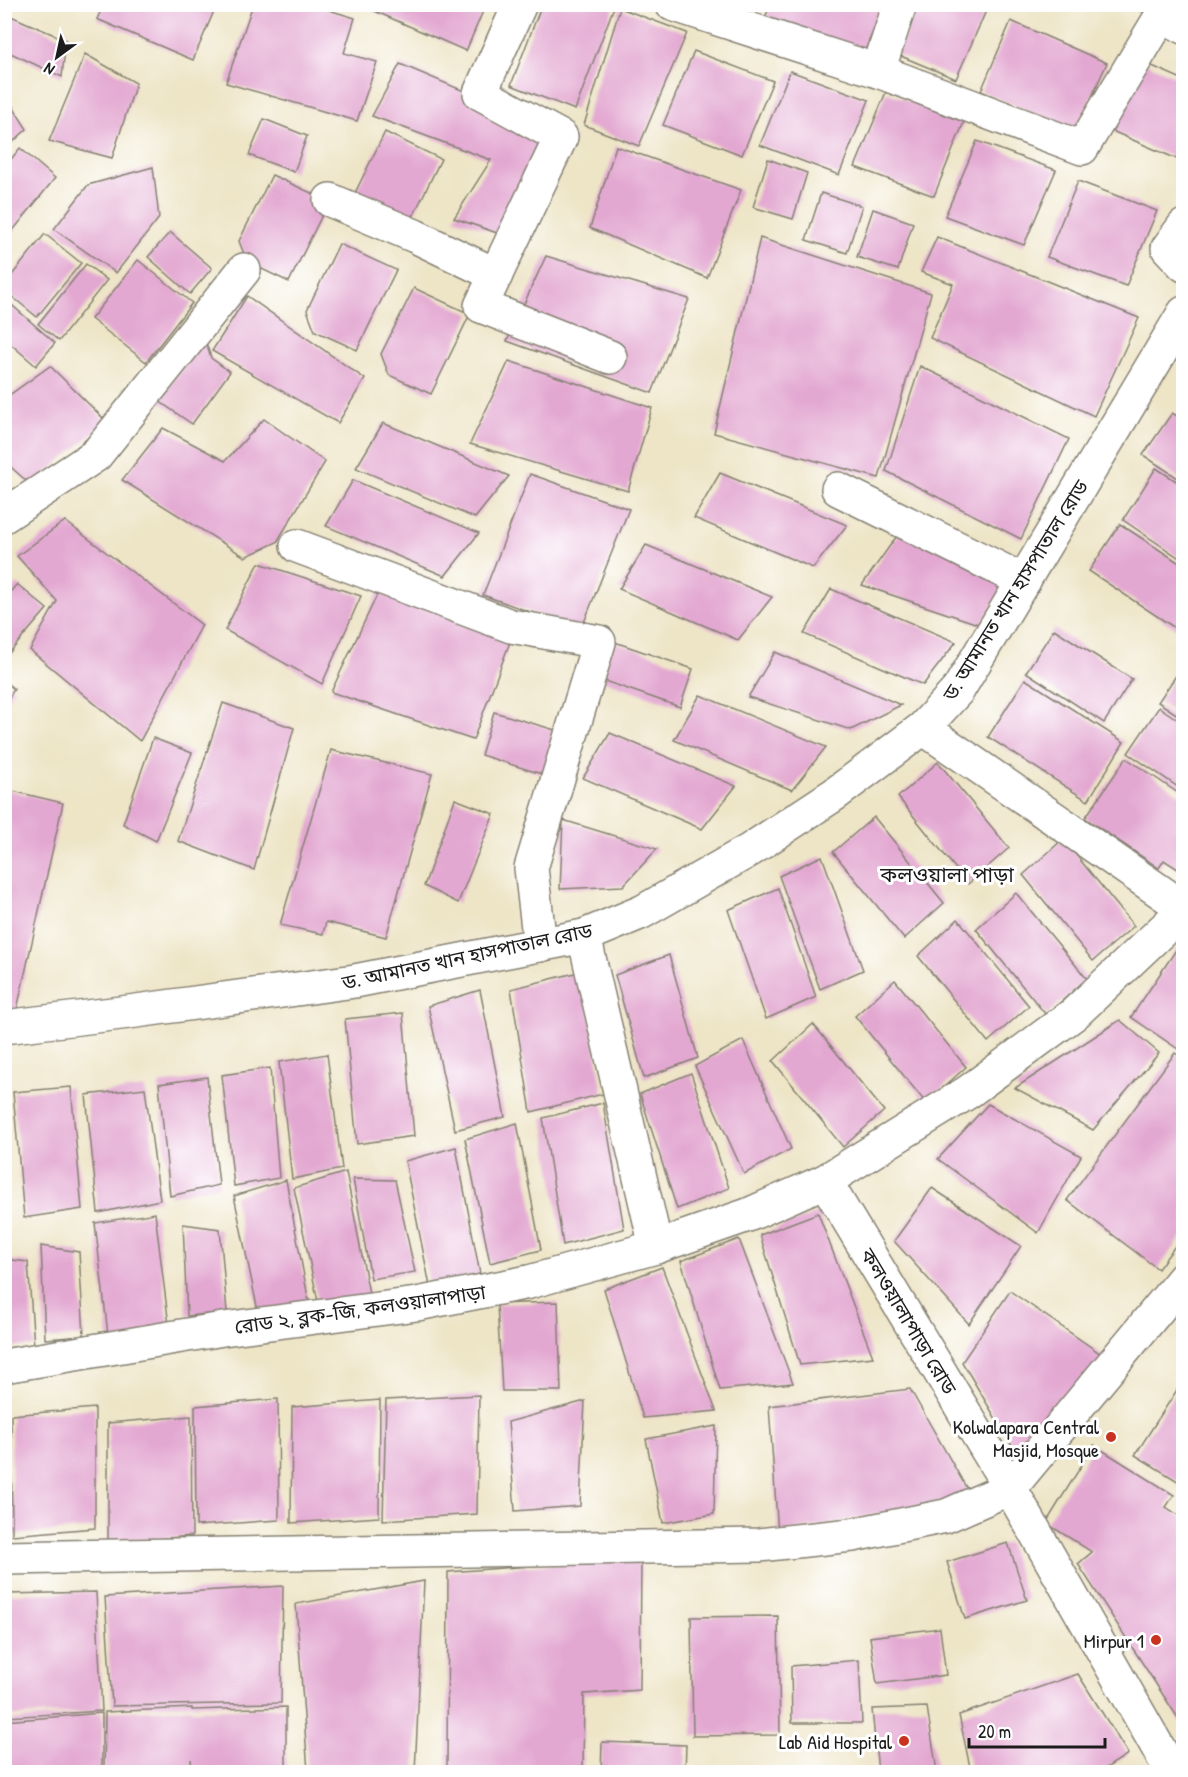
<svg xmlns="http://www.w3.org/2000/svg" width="1188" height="1777" viewBox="0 0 1188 1777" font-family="'Patrick Hand','Noto Sans Bengali',sans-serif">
  <rect width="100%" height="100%" fill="#fff"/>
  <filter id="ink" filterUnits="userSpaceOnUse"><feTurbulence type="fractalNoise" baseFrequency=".0167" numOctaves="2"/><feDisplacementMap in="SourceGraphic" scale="12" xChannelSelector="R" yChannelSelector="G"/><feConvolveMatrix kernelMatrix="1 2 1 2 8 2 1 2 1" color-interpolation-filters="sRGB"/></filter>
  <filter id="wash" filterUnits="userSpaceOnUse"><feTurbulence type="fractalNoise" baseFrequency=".008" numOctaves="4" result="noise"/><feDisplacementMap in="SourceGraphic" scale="24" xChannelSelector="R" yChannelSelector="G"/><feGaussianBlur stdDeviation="1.35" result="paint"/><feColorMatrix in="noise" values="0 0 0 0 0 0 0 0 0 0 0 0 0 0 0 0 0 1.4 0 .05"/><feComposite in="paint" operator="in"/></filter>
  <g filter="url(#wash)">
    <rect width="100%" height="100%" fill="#eee5c7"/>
    <g id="blocks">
      <g fill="#e3a8d1">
        <path d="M 104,4 L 217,4 L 193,60 L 97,19 Z"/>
        <path d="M 253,4 L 309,4 L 355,18 L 344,53 L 377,62 L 357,121 L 226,83 Z"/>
        <path d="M 372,4 L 486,4 L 466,51 L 370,9 Z"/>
        <path d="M 542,4 L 615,4 L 575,110 L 511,85 Z"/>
        <path d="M 771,4 L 885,4 L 859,64 L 763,22 Z"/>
        <path d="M 918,4 L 989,4 L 956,79 L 896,54 Z"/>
        <path d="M 1124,4 L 1173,4 L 1166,21 Z"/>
        <path d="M 620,8 L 687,33 L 639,146 L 584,125 Z"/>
        <path d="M 4,13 L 66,40 L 62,77 L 4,50 Z"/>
        <path d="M 1011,21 L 1107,63 L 1076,132 L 981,91 Z"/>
        <path d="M 694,51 L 773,81 L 742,155 L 663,125 Z"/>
        <path d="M 85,54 L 136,83 L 112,158 L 49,141 Z"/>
        <path d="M 1134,58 L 1184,80 L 1184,162 L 1105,128 Z"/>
        <path d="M 400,64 L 575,138 L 526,243 L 454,218 L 491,160 L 372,116 Z"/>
        <path d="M 790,71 L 869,100 L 839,175 L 760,145 Z"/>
        <path d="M 886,92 L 964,122 L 934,196 L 855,167 Z"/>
        <path d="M 4,93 L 27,129 L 4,150 Z"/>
        <path d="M 264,119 L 307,136 L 294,172 L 249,155 Z"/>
        <path d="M 385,132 L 441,159 L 402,239 L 352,199 Z"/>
        <path d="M 977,141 L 1056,170 L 1024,245 L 945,216 Z"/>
        <path d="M 616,146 L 741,190 L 707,278 L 590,228 Z"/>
        <path d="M 20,148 L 55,178 L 11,233 L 4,227 L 4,168 Z"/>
        <path d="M 768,159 L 807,173 L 793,219 L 753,207 Z"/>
        <path d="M 153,167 L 159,218 L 116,273 L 54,229 L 88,185 Z"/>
        <path d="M 272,175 L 329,201 L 289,282 L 247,262 L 239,241 Z"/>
        <path d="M 1078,181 L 1157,211 L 1126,286 L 1047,257 Z"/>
        <path d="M 821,193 L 862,206 L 847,253 L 806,240 Z"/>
        <path d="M 873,209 L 913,223 L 898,270 L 857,257 Z"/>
        <path d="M 170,232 L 212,268 L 190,294 L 148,257 Z"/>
        <path d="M 45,234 L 81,263 L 37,317 L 4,290 L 4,285 Z"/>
        <path d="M 937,237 L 1139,318 L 1094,416 L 930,338 L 953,284 L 921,272 Z"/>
        <path d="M 760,238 L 931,293 L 879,478 L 714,433 Z"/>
        <path d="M 339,244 L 396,270 L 357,350 L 315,331 L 307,310 Z"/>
        <path d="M 546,256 L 689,299 L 652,393 L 507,341 Z"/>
        <path d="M 138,260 L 192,303 L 146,362 L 91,319 Z"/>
        <path d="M 86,264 L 107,280 L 59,341 L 38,324 Z"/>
        <path d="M 414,288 L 470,314 L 431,394 L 389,375 L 381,354 Z"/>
        <path d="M 247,296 L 365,379 L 338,423 L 212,351 Z"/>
        <path d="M 5,299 L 55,343 L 36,366 L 5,339 Z"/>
        <path d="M 204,337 L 211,358 L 230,372 L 192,424 L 159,401 Z"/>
        <path d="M 509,361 L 652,408 L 628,491 L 470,444 Z"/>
        <path d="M 50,366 L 107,422 L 31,485 L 4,461 L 4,399 Z"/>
        <path d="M 920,366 L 1069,439 L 1021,539 L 886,471 Z"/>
        <path d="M 1172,413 L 1184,420 L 1184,482 L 1143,455 Z"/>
        <path d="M 264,419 L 325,462 L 277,542 L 245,557 L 122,480 L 163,428 L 225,461 Z"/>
        <path d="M 383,423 L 509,476 L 475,518 L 356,468 Z"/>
        <path d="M 1156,468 L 1184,486 L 1184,561 L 1123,520 Z"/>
        <path d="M 720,473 L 847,525 L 813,568 L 694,518 Z"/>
        <path d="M 530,474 L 629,509 L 581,630 L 483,595 Z"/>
        <path d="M 353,480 L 479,533 L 445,576 L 326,526 Z"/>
        <path d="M 65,521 L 202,625 L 140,741 L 30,650 L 57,601 L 17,556 Z"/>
        <path d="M 906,523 L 1014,570 L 981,625 L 862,585 Z"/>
        <path d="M 1120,524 L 1184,566 L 1184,634 L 1089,571 Z"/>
        <path d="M 646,545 L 772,597 L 738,640 L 619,589 Z"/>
        <path d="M 259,563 L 361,596 L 322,684 L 225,630 Z"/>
        <path d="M 17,584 L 47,609 L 4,659 L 4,599 Z"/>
        <path d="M 380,589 L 513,634 L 473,740 L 331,692 Z"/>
        <path d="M 831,589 L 956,642 L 923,685 L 804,634 Z"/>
        <path d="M 1054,629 L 1132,679 L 1104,723 L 1026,672 Z"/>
        <path d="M 609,640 L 693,669 L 680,707 L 596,678 Z"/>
        <path d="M 775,652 L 901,705 L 851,730 L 748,697 Z"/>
        <path d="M 1184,664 L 1184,719 L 1158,702 Z"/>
        <path d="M 1025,679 L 1124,742 L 1088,801 L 988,737 Z"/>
        <path d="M 4,681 L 14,689 L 4,707 Z"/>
        <path d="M 700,695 L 826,747 L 792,790 L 674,740 Z"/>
        <path d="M 223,703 L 294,728 L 254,870 L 178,841 Z"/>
        <path d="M 1159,707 L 1184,724 L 1184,791 L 1128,753 Z"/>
        <path d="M 494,712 L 562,732 L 548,776 L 481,755 Z"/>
        <path d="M 610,733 L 736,786 L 702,829 L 583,778 Z"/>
        <path d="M 153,738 L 192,753 L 156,841 L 123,824 Z"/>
        <path d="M 331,750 L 432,774 L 386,937 L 326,922 L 323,934 L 280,925 Z"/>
        <path d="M 1126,758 L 1184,797 L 1184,873 L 1164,860 L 1159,868 L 1085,818 Z"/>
        <path d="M 938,762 L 1009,848 L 968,884 L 898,797 Z"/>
        <path d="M 4,789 L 63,803 L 16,1014 L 4,1012 Z"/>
        <path d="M 455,799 L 494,814 L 458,903 L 424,886 Z"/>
        <path d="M 874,817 L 944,903 L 904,939 L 833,852 Z"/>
        <path d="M 563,820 L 657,849 L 623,886 L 560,889 Z"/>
        <path d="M 1063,839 L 1134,926 L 1093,961 L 1023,875 Z"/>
        <path d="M 822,856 L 863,970 L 820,989 L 779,876 Z"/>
        <path d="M 778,888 L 816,997 L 766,1019 L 728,910 Z"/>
        <path d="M 1016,893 L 1087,979 L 1046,1015 L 976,929 Z"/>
        <path d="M 958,919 L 1029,1006 L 988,1042 L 918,956 Z"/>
        <path d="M 1182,941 L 1184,942 L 1184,1053 L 1131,1017 Z"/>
        <path d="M 669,955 L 698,1058 L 644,1078 L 615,975 Z"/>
        <path d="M 583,971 L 603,1094 L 531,1112 L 511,989 Z"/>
        <path d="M 895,980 L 966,1067 L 926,1103 L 855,1016 Z"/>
        <path d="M 480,990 L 505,1117 L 455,1130 L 428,1006 Z"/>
        <path d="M 403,1013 L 414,1136 L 357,1144 L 345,1019 Z"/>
        <path d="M 1120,1020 L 1159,1053 L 1093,1130 L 1015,1088 Z"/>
        <path d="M 813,1024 L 884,1111 L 843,1147 L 773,1061 Z"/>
        <path d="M 743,1040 L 791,1149 L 744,1174 L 695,1066 Z"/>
        <path d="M 1175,1053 L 1184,1059 L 1184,1234 L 1158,1269 L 1067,1200 Z"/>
        <path d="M 327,1054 L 342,1169 L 292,1179 L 279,1062 Z"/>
        <path d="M 270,1068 L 279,1178 L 234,1186 L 222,1075 Z"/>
        <path d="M 691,1073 L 729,1188 L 677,1209 L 640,1094 Z"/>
        <path d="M 207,1077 L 219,1185 L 170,1196 L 159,1084 Z"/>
        <path d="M 71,1087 L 82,1209 L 24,1218 L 13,1092 Z"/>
        <path d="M 145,1088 L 160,1200 L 98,1213 L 86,1095 Z"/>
        <path d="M 603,1103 L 624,1229 L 563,1245 L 543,1118 Z"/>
        <path d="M 988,1104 L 1081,1156 L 1038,1233 L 938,1159 Z"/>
        <path d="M 517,1123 L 541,1250 L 490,1263 L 465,1139 Z"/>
        <path d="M 456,1147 L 480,1274 L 430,1286 L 405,1161 Z"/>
        <path d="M 346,1172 L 370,1299 L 320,1311 L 294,1188 Z"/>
        <path d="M 353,1179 L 395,1180 L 415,1272 L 371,1279 Z"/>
        <path d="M 286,1180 L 310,1308 L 260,1321 L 234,1196 Z"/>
        <path d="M 932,1188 L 1021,1246 L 969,1324 L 894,1241 Z"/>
        <path d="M 155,1213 L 170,1334 L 109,1343 L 95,1223 Z"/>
        <path d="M 818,1213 L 873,1357 L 800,1365 L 760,1235 Z"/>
        <path d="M 183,1224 L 220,1229 L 227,1312 L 187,1316 Z"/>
        <path d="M 739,1239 L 793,1383 L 720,1390 L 681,1261 Z"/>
        <path d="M 41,1246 L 79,1252 L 84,1336 L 45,1339 Z"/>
        <path d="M 4,1259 L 28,1262 L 34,1346 L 4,1348 Z"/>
        <path d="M 662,1267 L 716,1411 L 643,1418 L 604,1289 Z"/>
        <path d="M 1010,1291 L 1111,1361 L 1021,1461 L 962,1362 Z"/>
        <path d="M 558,1302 L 561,1391 L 502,1391 L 497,1304 Z"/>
        <path d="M 1184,1379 L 1184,1485 L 1135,1455 Z"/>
        <path d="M 910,1389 L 971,1496 L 778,1534 L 769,1406 Z"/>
        <path d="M 479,1395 L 477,1514 L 383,1520 L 386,1400 Z"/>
        <path d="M 278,1399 L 279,1520 L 196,1526 L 195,1406 Z"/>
        <path d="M 380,1400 L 379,1517 L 291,1523 L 292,1407 Z"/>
        <path d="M 585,1401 L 580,1506 L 515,1511 L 508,1422 Z"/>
        <path d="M 95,1408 L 95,1528 L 12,1535 L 11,1415 Z"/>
        <path d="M 191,1416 L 192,1536 L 108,1543 L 108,1423 Z"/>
        <path d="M 716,1426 L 714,1514 L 663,1523 L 646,1439 Z"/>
        <path d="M 1094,1445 L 1174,1495 L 1166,1507 L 1184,1519 L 1184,1717 L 1180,1721 L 1078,1564 L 1092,1552 L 1046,1523 Z"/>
        <path d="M 1008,1543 L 1027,1600 L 965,1619 L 947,1562 Z"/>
        <path d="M 641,1558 L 640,1690 L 584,1694 L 583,1772 L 447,1772 L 448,1572 Z"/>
        <path d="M 424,1581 L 415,1772 L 308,1772 L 296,1604 Z"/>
        <path d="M 283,1586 L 281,1703 L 112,1706 L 105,1597 Z"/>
        <path d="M 96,1592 L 102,1711 L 7,1717 L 7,1594 Z"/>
        <path d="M 778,1616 L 780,1735 L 693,1736 L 691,1617 Z"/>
        <path d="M 940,1628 L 946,1675 L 877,1684 L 870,1637 Z"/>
        <path d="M 859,1660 L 862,1723 L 792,1723 L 791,1666 Z"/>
        <path d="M 1078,1674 L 1128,1754 L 1100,1772 L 971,1772 L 959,1715 Z"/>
        <path d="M 286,1707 L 286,1772 L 192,1772 L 191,1759 L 191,1772 L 104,1772 L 105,1712 L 192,1708 L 192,1710 Z"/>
        <path d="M 927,1707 L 937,1772 L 878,1772 L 872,1709 Z"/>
        <path d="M 102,1713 L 102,1772 L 5,1772 L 4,1721 Z"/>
        <path d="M 602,1742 L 686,1745 L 685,1772 L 601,1772 Z"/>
      </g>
    </g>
  </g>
  <g filter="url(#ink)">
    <use href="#blocks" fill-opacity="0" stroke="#858072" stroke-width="1.5"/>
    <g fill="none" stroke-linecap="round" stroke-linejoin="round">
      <g stroke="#858072" stroke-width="36">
        <g id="minor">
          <path d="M 520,4 L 480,93 L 561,137 L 481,306 L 610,357"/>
          <path d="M 672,4 L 878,71 L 1082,148 L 1162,15 L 1184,27"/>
          <path d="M 878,71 L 900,4"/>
          <path d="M 330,200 L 415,236 L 496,275"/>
          <path d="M 1184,226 L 1168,248 L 1184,265"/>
          <path d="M 838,489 L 1024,581"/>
          <path d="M 4,516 L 96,455 L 244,270"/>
          <path d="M 297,546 L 511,626 L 599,642 L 531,868 L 540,945"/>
          <path d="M 923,728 L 1184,908"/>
          <path d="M 584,936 L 656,1247"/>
          <path d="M 4,1027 L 129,1012 L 355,981 L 584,936 L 642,912 L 750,850 L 835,794 L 923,728 L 958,690 L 1184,313"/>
          <path d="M 825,1181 L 1010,1488 L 1172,1772"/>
          <path d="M 4,1366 L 223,1329 L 417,1304 L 529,1282 L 656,1247 L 748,1215 L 825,1181 L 968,1092 L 1074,1014 L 1184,910"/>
          <path d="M 4,1558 L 759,1545 L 852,1535 L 946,1516 L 1010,1488 L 1184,1278"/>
        </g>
      </g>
      <use href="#minor" stroke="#fff" stroke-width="33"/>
    </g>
  </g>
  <g fill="#c8321e" stroke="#fff" stroke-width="2">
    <circle cx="1111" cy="1437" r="6"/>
    <circle cx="1156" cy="1640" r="6"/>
    <circle cx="904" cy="1741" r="6"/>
  </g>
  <g text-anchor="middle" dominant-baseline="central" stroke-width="6" stroke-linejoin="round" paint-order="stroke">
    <g font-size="20" fill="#1c1c1c" stroke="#fff">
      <text transform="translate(1015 590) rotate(-58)">ড. আমানত খান হাসপাতাল রোড</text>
      <text transform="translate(467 956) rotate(-12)">ড. আমানত খান হাসপাতাল রোড</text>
      <text transform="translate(360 1309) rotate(-8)">রোড ২, ব্লক-জি, কলওয়ালাপাড়া</text>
      <text transform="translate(909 1321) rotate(59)">কলওয়ালাপাড়া রোড</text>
    </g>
    <g font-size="20" fill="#1c1c1c" stroke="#fff" text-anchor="end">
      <text x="1099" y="1426">Kolwalapara Central<tspan x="1099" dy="23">Masjid, Mosque</tspan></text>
      <text x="1144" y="1640">Mirpur 1</text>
      <text x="892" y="1741">Lab Aid Hospital</text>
    </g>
    <g font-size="21" fill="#1c1c1c" stroke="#fff">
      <text x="947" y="874">কলওয়ালা পাড়া</text>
    </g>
  </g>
  <rect width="1188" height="1777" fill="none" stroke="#fff" stroke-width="24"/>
  <g transform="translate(57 57) rotate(213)" stroke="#ffffff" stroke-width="4.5" paint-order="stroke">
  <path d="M0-4.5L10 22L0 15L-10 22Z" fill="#1c1c1c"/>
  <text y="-9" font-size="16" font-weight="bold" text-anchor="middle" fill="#1c1c1c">N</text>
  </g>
  <path d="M969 1738v9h136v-9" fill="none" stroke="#1c1c1c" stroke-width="3"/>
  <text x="978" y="1738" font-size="18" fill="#1c1c1c" stroke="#ffffff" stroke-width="4.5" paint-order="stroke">20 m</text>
</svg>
